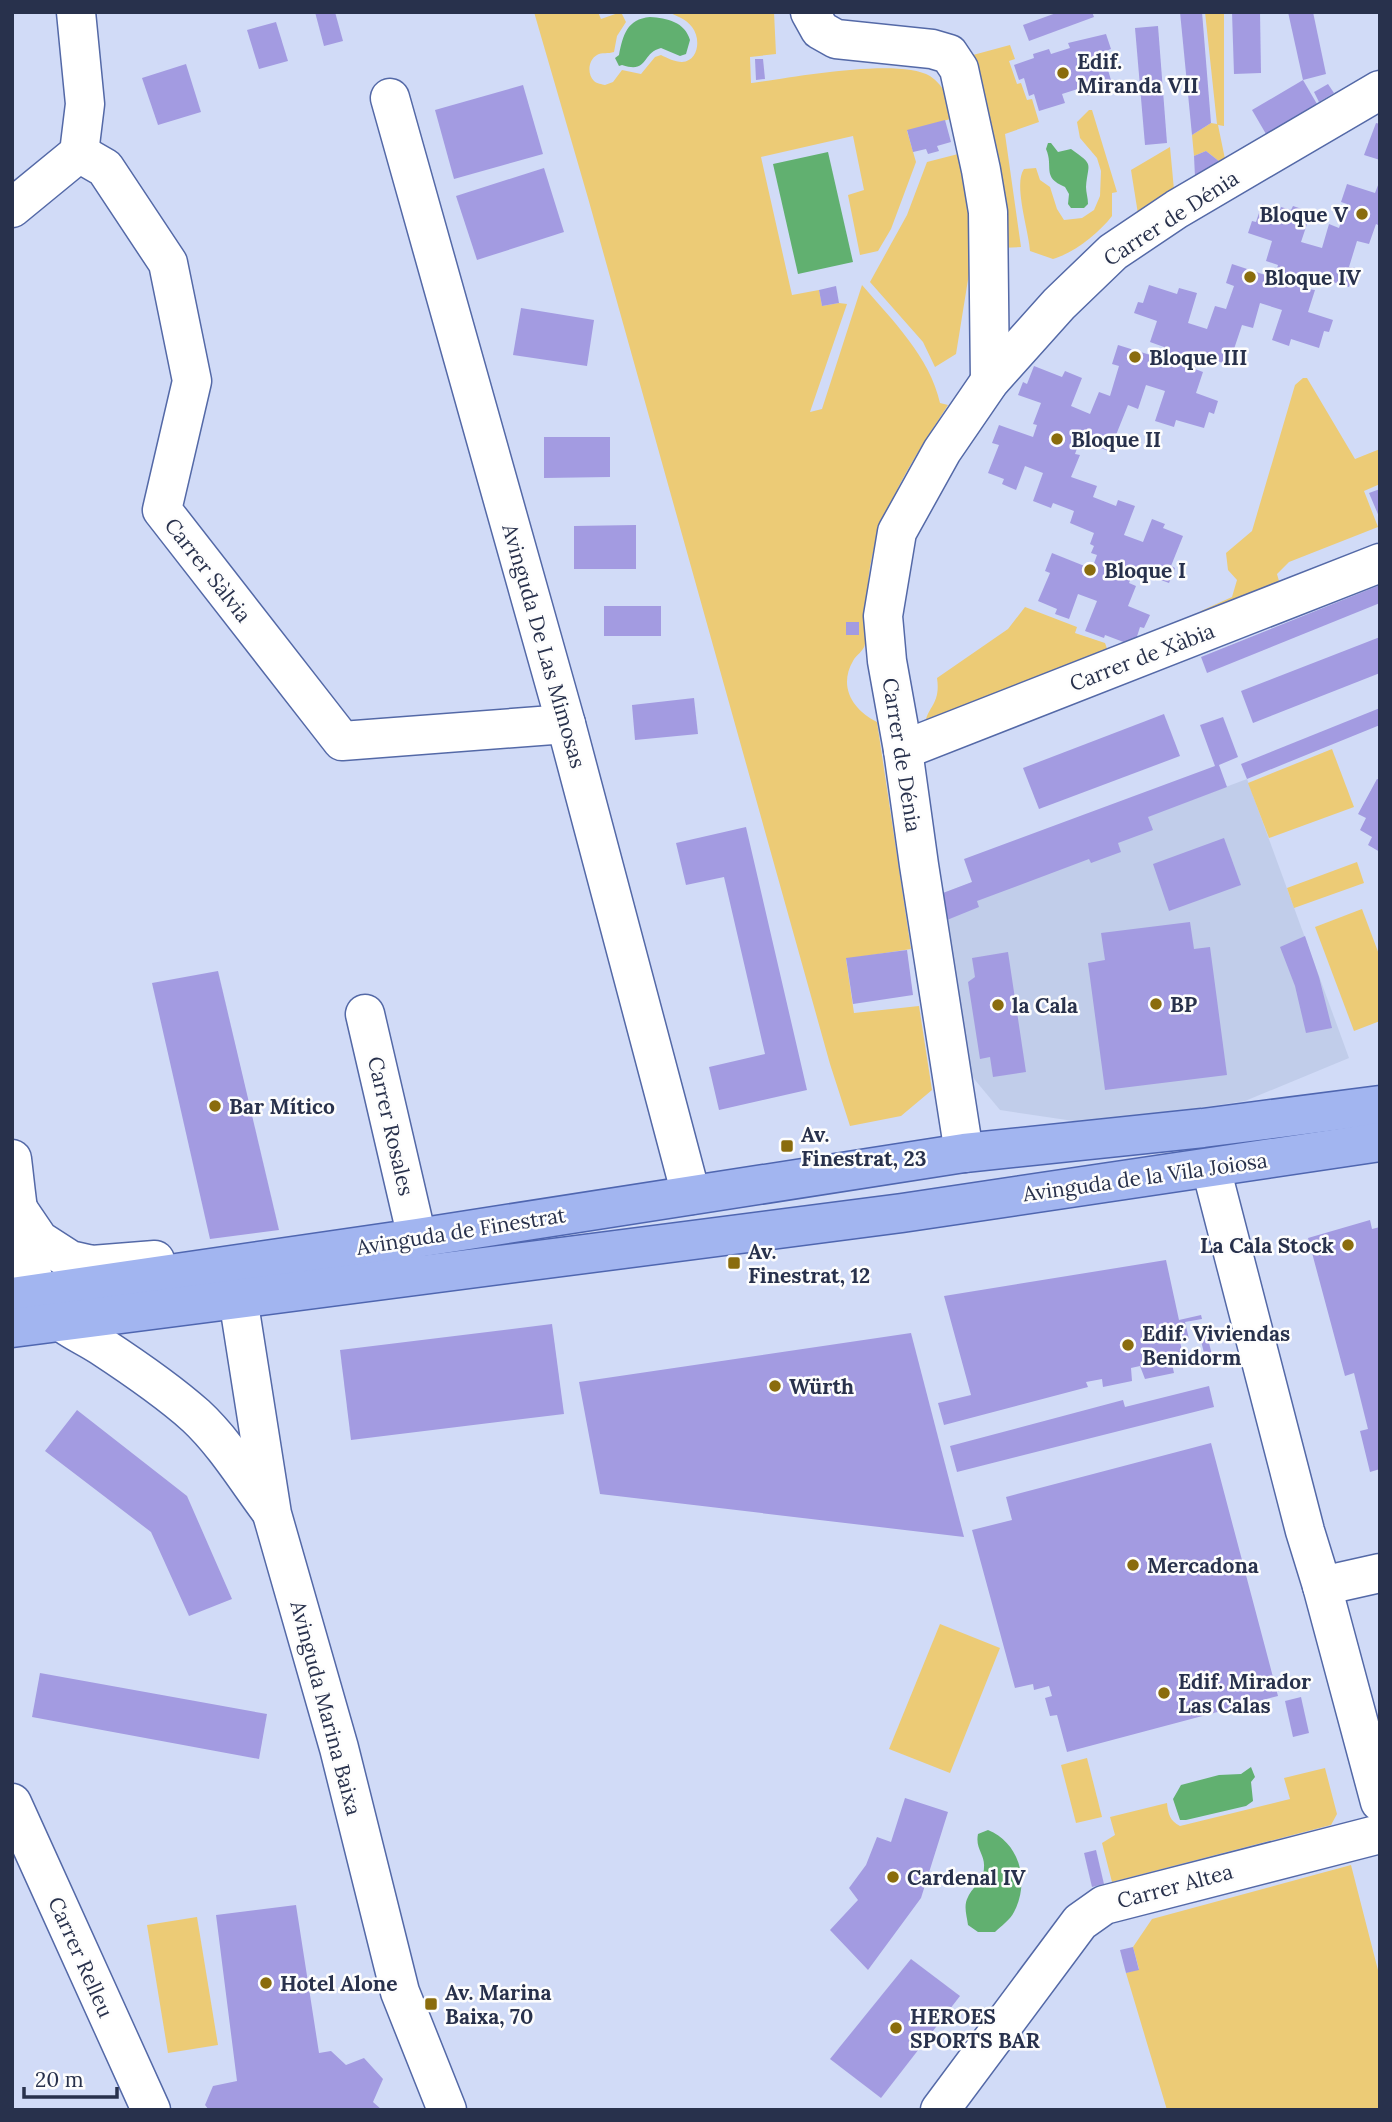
<svg xmlns="http://www.w3.org/2000/svg" width="1392" height="2122" viewBox="0 0 1392 2122" font-family="Lora,serif">
  <rect width="100%" height="100%" fill="#d1dbf7"/>
  <path fill="#c1cdea" d="M 1247,779 L 1349,1058 L 1245,1101 L 1094,1124 L 1000,1110 L 970,1074 L 943,893 Z"/>
  <g fill="#eccb76">
    <path d="M 534,12 L 598,12 L 601,19 L 621,12 L 626,22 L 617,36 L 614,52 C 608,54 602,52 597,55 C 588,60 587,74 594,81 C 597,84 602,84 605,85 L 613,82 L 622,70 L 641,74 L 655,57 L 661,55 C 667,58 675,62 682,62 C 699,61 701,38 692,27 C 686,19 677,16 668,12 L 774,12 L 776,54 L 750,57 L 751,83 C 790,78 898,57 930,76 C 945,86 950,101 954,118 L 907,131 L 916,162 L 891,229 L 878,251 L 860,255 L 848,195 L 864,190 L 853,136 L 761,157 L 792,295 L 819,290 L 822,306 L 839,303 L 847,304 L 810,412 L 822,409 L 862,285 C 892,320 930,357 940,403 L 948,405 C 915,456 877,513 869,574 C 866,597 868,621 865,644 C 864,651 856,655 853,661 C 838,687 853,710 877,722 L 911,949 L 846,959 L 854,1013 L 919,1006 L 932,1090 L 901,1116 L 850,1126 L 830,1064 L 588,198 Z"/>
    <path d="M 1205,12 L 1224,12 L 1224,126 L 1218,125 L 1225,159 L 1220,162 L 1206,151 L 1194,156 L 1192,135 L 1211,123 L 1217,124 Z"/>
    <path d="M 1010,45 L 1015,59 L 1009,61 L 1017,84 L 1021,83 L 1027,100 L 1032,99 L 1039,122 L 1005,134 L 1021,247 L 999,248 L 973,55 Z"/>
    <path d="M 1089,110 L 1092,110 L 1117,192 L 1112,193 L 1112,216 C 1099,233 1074,253 1053,259 L 1030,251 C 1029,231 1013,184 1024,169 L 1036,168 L 1040,180 L 1050,187 L 1057,209 L 1064,220 L 1082,218 L 1094,210 L 1100,196 L 1101,171 L 1097,158 L 1080,138 L 1077,122 Z"/>
    <path d="M 1170,147 L 1174,190 L 1138,214 L 1131,170 Z"/>
    <path d="M 962,153 L 970,187 L 972,255 L 956,354 L 935,367 L 923,342 L 870,282 L 907,215 L 927,162 Z"/>
    <path d="M 1303,378 L 1307,378 L 1355,459 L 1380,449 L 1380,484 L 1364,491 L 1378,527 L 1289,562 L 1277,574 L 1281,588 L 1197,622 L 1201,611 L 1232,597 L 1237,580 L 1228,570 L 1226,553 L 1252,531 L 1295,385 Z"/>
    <path d="M 1025,607 L 1077,627 L 1075,633 L 1105,643 L 1110,657 L 925,724 C 927,707 941,704 937,678 L 1008,629 Z"/>
    <path d="M 1332,749 L 1354,807 L 1269,838 L 1248,783 Z"/>
    <path d="M 1357,862 L 1364,883 L 1294,908 L 1287,888 Z"/>
    <path d="M 1362,909 L 1380,957 L 1380,1021 L 1354,1031 L 1315,927 Z"/>
    <path d="M 940,1624 L 1000,1648 L 950,1773 L 889,1749 Z"/>
    <path d="M 1087,1758 L 1102,1817 L 1076,1823 L 1061,1765 Z"/>
    <path d="M 1325,1768 L 1337,1814 L 1331,1825 L 1112,1882 L 1102,1843 L 1115,1835 L 1110,1817 L 1167,1803 C 1168,1814 1170,1821 1180,1826 L 1290,1799 L 1284,1778 Z"/>
    <path d="M 1351,1865 L 1380,1978 L 1380,2110 L 1167,2110 L 1126,1973 L 1139,1969 L 1133,1947 L 1152,1919 Z"/>
    <path d="M 197,1917 L 218,2045 L 168,2053 L 147,1925 Z"/>
  </g>
  <g fill="#61b070">
    <path d="M 650,17 C 667,18 685,22 690,40 L 686,54 L 680,56 L 661,48 C 641,53 649,74 622,65 L 619,66 L 615,58 L 619,55 C 623,35 627,19 650,17 Z"/>
    <path d="M 1048,143 L 1051,143 L 1058,152 L 1071,149 C 1095,166 1088,162 1086,187 C 1086,192 1088,198 1088,204 L 1084,208 L 1071,208 L 1068,204 L 1069,194 L 1065,187 C 1041,177 1054,167 1046,149 Z"/>
    <path d="M 828,152 L 853,262 L 798,274 L 773,164 Z"/>
    <path d="M 1251,1767 L 1255,1777 L 1251,1782 L 1253,1801 L 1246,1806 L 1186,1820 L 1180,1820 L 1173,1799 L 1181,1785 L 1219,1775 L 1241,1774 Z"/>
    <path d="M 988,1830 C 1020,1843 1030,1882 1014,1912 C 1010,1920 1001,1926 995,1932 L 978,1932 L 968,1925 C 967,1916 963,1906 968,1897 C 973,1886 984,1881 984,1867 C 985,1854 975,1849 978,1834 Z"/>
  </g>
  <g fill="#a39be1">
    <path d="M 315,12 L 335,12 L 343,41 L 324,46 Z"/>
    <path d="M 1059,12 L 1092,12 L 1094,17 L 1029,41 L 1023,25 Z"/>
    <path d="M 1180,12 L 1202,12 L 1211,123 L 1192,135 Z"/>
    <path d="M 1232,12 L 1260,12 L 1261,73 L 1234,74 Z"/>
    <path d="M 1288,12 L 1313,12 L 1326,74 L 1303,80 Z"/>
    <path d="M 276,22 L 288,61 L 259,69 L 247,30 Z"/>
    <path d="M 1158,26 L 1167,143 L 1145,145 L 1135,28 Z"/>
    <path d="M 1106,34 L 1111,49 L 1106,51 L 1112,69 L 1108,70 L 1113,87 L 1087,96 L 1084,87 L 1062,94 L 1065,103 L 1039,111 L 1034,94 L 1029,96 L 1024,78 L 1019,80 L 1014,65 L 1034,58 L 1033,54 L 1049,49 L 1051,54 L 1070,48 L 1068,43 Z"/>
    <path d="M 755,59 L 763,59 L 765,79 L 756,80 Z"/>
    <path d="M 186,64 L 201,112 L 158,125 L 142,78 Z"/>
    <path d="M 1303,80 L 1317,104 L 1266,134 L 1252,110 Z"/>
    <path d="M 1328,84 L 1334,93 L 1319,102 L 1314,92 Z"/>
    <path d="M 523,85 L 543,154 L 454,179 L 435,110 Z"/>
    <path d="M 945,120 L 951,142 L 937,146 L 939,151 L 928,154 L 926,149 L 913,152 L 907,130 Z"/>
    <path d="M 1376,123 L 1380,124 L 1380,160 L 1364,155 Z"/>
    <path d="M 1206,151 L 1220,162 L 1195,177 L 1194,156 Z"/>
    <path d="M 544,168 L 564,232 L 477,260 L 456,196 Z"/>
    <path d="M 1380,180 L 1380,226 L 1376,224 L 1369,244 L 1357,241 L 1349,267 L 1355,268 L 1349,287 L 1313,276 L 1309,289 L 1315,290 L 1308,312 L 1333,320 L 1329,332 L 1324,331 L 1319,348 L 1291,339 L 1289,346 L 1272,340 L 1282,310 L 1260,303 L 1253,328 L 1242,325 L 1234,349 L 1242,351 L 1236,367 L 1199,356 L 1195,369 L 1203,372 L 1196,393 L 1218,401 L 1214,414 L 1209,412 L 1204,428 L 1176,420 L 1174,427 L 1155,421 L 1165,391 L 1146,385 L 1138,409 L 1128,405 L 1116,435 L 1122,437 L 1116,454 L 1080,440 L 1075,454 L 1080,455 L 1071,477 L 1097,486 L 1093,497 L 1116,506 L 1118,500 L 1135,506 L 1124,535 L 1143,542 L 1152,519 L 1165,524 L 1163,528 L 1183,536 L 1171,566 L 1175,568 L 1169,583 L 1134,570 L 1129,583 L 1136,586 L 1128,606 L 1150,615 L 1144,628 L 1140,627 L 1134,646 L 1105,635 L 1104,638 L 1085,631 L 1097,601 L 1078,594 L 1069,619 L 1055,614 L 1057,609 L 1038,601 L 1050,573 L 1045,571 L 1052,553 L 1092,569 L 1097,555 L 1091,553 L 1094,546 L 1090,544 L 1094,533 L 1070,523 L 1074,511 L 1053,503 L 1051,508 L 1033,501 L 1043,473 L 1025,466 L 1016,490 L 1002,484 L 1004,479 L 988,473 L 999,445 L 992,443 L 999,425 L 1033,437 L 1037,425 L 1033,424 L 1041,403 L 1018,395 L 1023,382 L 1027,384 L 1034,366 L 1062,377 L 1065,371 L 1082,378 L 1071,406 L 1090,414 L 1099,392 L 1110,396 L 1119,366 L 1112,364 L 1118,345 L 1160,358 L 1164,347 L 1150,342 L 1157,321 L 1134,313 L 1138,302 L 1143,303 L 1149,285 L 1177,294 L 1179,288 L 1197,293 L 1188,323 L 1207,329 L 1215,306 L 1226,309 L 1234,286 L 1226,283 L 1232,264 L 1274,278 L 1278,265 L 1266,261 L 1272,241 L 1248,233 L 1252,221 L 1256,222 L 1262,204 L 1280,210 L 1281,207 L 1291,210 L 1293,206 L 1311,212 L 1301,242 L 1322,248 L 1329,224 L 1339,228 L 1347,204 L 1341,202 L 1347,184 L 1375,193 Z"/>
    <path d="M 836,286 L 839,303 L 822,306 L 819,290 Z"/>
    <path d="M 521,308 L 594,320 L 587,366 L 513,355 Z"/>
    <path d="M 544,437 L 610,437 L 610,477 L 544,478 Z"/>
    <path d="M 1380,489 L 1380,519 L 1369,493 Z"/>
    <path d="M 636,525 L 636,569 L 574,569 L 574,526 Z"/>
    <path d="M 1380,585 L 1380,603 L 1207,673 L 1201,657 Z"/>
    <rect x="604" y="606" width="57" height="30"/>
    <rect x="846" y="622" width="13" height="13"/>
    <path d="M 1380,637 L 1380,673 L 1253,723 L 1241,691 Z"/>
    <path d="M 694,698 L 698,734 L 635,740 L 632,705 Z"/>
    <path d="M 1380,708 L 1380,725 L 1247,779 L 1241,764 Z"/>
    <path d="M 1164,714 L 1180,756 L 1039,809 L 1023,768 Z"/>
    <path d="M 1223,717 L 1238,757 L 1219,765 L 1227,787 L 1148,817 L 1153,830 L 1118,843 L 1121,852 L 1091,863 L 1089,859 L 977,901 L 979,907 L 947,920 L 943,893 L 972,882 L 964,859 L 1215,766 L 1200,725 Z"/>
    <path d="M 1377,779 L 1380,780 L 1380,852 L 1368,845 L 1372,837 L 1360,830 L 1366,818 L 1358,814 Z"/>
    <path d="M 746,827 L 807,1090 L 719,1110 L 709,1067 L 765,1054 L 724,877 L 686,885 L 676,843 Z"/>
    <path d="M 1224,838 L 1241,885 L 1169,911 L 1153,864 Z"/>
    <path d="M 1190,922 L 1194,949 L 1210,947 L 1227,1075 L 1105,1090 L 1088,963 L 1105,960 L 1101,933 Z"/>
    <path d="M 1305,936 L 1319,977 L 1332,1028 L 1306,1033 L 1295,986 L 1280,947 Z"/>
    <path d="M 907,950 L 913,995 L 853,1004 L 846,958 Z"/>
    <path d="M 1008,952 L 1026,1072 L 993,1077 L 990,1057 L 980,1059 L 968,982 L 975,977 L 972,958 Z"/>
    <path d="M 218,971 L 279,1230 L 210,1239 L 152,983 Z"/>
    <path d="M 1370,1220 L 1372,1229 L 1380,1227 L 1380,1469 L 1370,1472 L 1360,1431 L 1368,1429 L 1354,1373 L 1345,1376 L 1308,1238 Z"/>
    <path d="M 1166,1260 L 1179,1320 L 1201,1315 L 1202,1319 L 1185,1322 L 1189,1339 L 1180,1341 L 1184,1362 L 1172,1364 L 1174,1373 L 1145,1379 L 1140,1366 L 1131,1368 L 1132,1381 L 1103,1387 L 1102,1379 L 1086,1382 L 1088,1387 L 944,1425 L 938,1403 L 971,1395 L 944,1296 Z"/>
    <path d="M 552,1324 L 564,1414 L 351,1440 L 340,1350 Z"/>
    <path d="M 911,1333 L 964,1537 L 600,1494 L 579,1382 Z"/>
    <path d="M 1207,1335 L 1212,1355 L 1205,1357 L 1200,1337 Z"/>
    <path d="M 1209,1386 L 1214,1407 L 957,1472 L 950,1446 L 1123,1400 L 1125,1407 Z"/>
    <path d="M 77,1410 L 187,1496 L 232,1599 L 189,1616 L 151,1532 L 45,1451 Z"/>
    <path d="M 1211,1443 L 1278,1696 L 1067,1752 L 1057,1715 L 1050,1716 L 1045,1698 L 1052,1696 L 1049,1686 L 1034,1690 L 1033,1684 L 1015,1688 L 972,1530 L 1012,1520 L 1006,1497 Z"/>
    <path d="M 40,1673 L 267,1714 L 259,1759 L 32,1717 Z"/>
    <path d="M 1301,1697 L 1309,1733 L 1293,1737 L 1285,1701 Z"/>
    <path d="M 905,1798 L 948,1812 L 921,1898 L 868,1970 L 830,1930 L 858,1900 L 849,1888 L 866,1865 L 877,1837 L 891,1842 Z"/>
    <path d="M 1096,1850 L 1104,1884 L 1092,1887 L 1084,1853 Z"/>
    <path d="M 296,1905 L 319,2053 L 331,2051 L 346,2065 L 364,2058 L 383,2079 L 373,2102 L 382,2110 L 209,2110 L 205,2105 L 213,2086 L 237,2081 L 216,1915 Z"/>
    <path d="M 1133,1947 L 1139,1970 L 1126,1973 L 1120,1950 Z"/>
    <path d="M 911,1959 L 960,1996 L 881,2098 L 830,2059 Z"/>
  </g>
  <g fill="none" stroke-linecap="round" stroke-linejoin="round">
    <g stroke="#5469a7" stroke-width="41">
      <g id="minor">
        <path d="M 810,12 L 820,30 L 836,39 L 932,49 L 949,54 L 959,69 L 981,170 L 988,212 L 990,381"/>
        <path d="M 390,98 L 566,724 L 691,1195"/>
        <path d="M 79,153 L 105,168 L 168,263 L 192,381 L 162,510 L 342,741 L 566,724"/>
        <path d="M 12,208 L 79,153 L 85,104 L 76,12"/>
        <path d="M 903,750 L 1380,563"/>
        <path d="M 365,1014 L 417,1238"/>
        <path d="M 964,1153 L 919,865 L 903,750 L 887,661 L 883,616 L 897,532 L 942,451 L 990,381 L 1059,304 L 1113,252 L 1177,209 L 1380,90"/>
        <path d="M 12,1159 C 18,1207 21,1269 49,1309 C 62,1327 83,1334 101,1346 C 133,1367 167,1390 196,1416 C 224,1442 246,1478 269,1509"/>
        <path d="M 1211,1168 L 1305,1531 L 1322,1586 L 1380,1802"/>
        <path d="M 20,1212 L 39,1240 L 70,1260 L 92,1265 L 155,1260"/>
        <path d="M 257,1273 L 244,1282 L 238,1298 L 272,1514 L 339,1748 L 400,1992 L 447,2110"/>
        <path d="M 1322,1586 L 1380,1573"/>
        <path d="M 12,1803 L 151,2110"/>
        <path d="M 940,2110 L 1080,1922 L 1104,1905 L 1380,1834"/>
      </g>
    </g>
    <g stroke="#4f66b0" stroke-width="41">
      <g id="major">
        <path d="M 12,1297 L 417,1238 L 964,1153 L 1203,1128 L 1380,1105"/>
        <path d="M 12,1328 L 902,1213 L 1380,1142"/>
      </g>
    </g>
    <use href="#minor" stroke="#fff" stroke-width="38"/>
    <use href="#major" stroke="#a2b5f0" stroke-width="38"/>
  </g>
  <g fill="#8a6c0d" stroke="#fdfdfd" stroke-width="2.5">
    <circle cx="1063" cy="73" r="7"/>
    <circle cx="1362" cy="214" r="7"/>
    <circle cx="1250" cy="277" r="7"/>
    <circle cx="1135" cy="357" r="7"/>
    <circle cx="1057" cy="439" r="7"/>
    <circle cx="1090" cy="570" r="7"/>
    <circle cx="1156" cy="1004" r="7"/>
    <circle cx="998" cy="1005" r="7"/>
    <circle cx="215" cy="1106" r="7"/>
    <rect x="780" y="1139" width="14" height="14" rx="3.5"/>
    <circle cx="1348" cy="1245" r="7"/>
    <rect x="727" y="1256" width="14" height="14" rx="3.5"/>
    <circle cx="1128" cy="1345" r="7"/>
    <circle cx="775" cy="1386" r="7"/>
    <circle cx="1133" cy="1565" r="7"/>
    <circle cx="1164" cy="1693" r="7"/>
    <circle cx="893" cy="1877" r="7"/>
    <circle cx="266" cy="1983" r="7"/>
    <rect x="424" y="1997" width="14" height="14" rx="3.5"/>
    <circle cx="896" cy="2028" r="7"/>
  </g>
  <g text-anchor="middle" dominant-baseline="central" stroke-width="5" stroke-linejoin="round" paint-order="stroke">
    <g font-size="21" font-weight="bold" fill="#28314c" stroke="#fdfdfd" text-anchor="start">
      <text x="1077" y="61">Edif.<tspan x="1077" dy="24">Miranda VII</tspan></text>
      <text x="1348" y="214" text-anchor="end">Bloque V</text>
      <text x="1264" y="277">Bloque IV</text>
      <text x="1149" y="357">Bloque III</text>
      <text x="1071" y="439">Bloque II</text>
      <text x="1104" y="570">Bloque I</text>
      <text x="1170" y="1004">BP</text>
      <text x="1012" y="1005">la Cala</text>
      <text x="229" y="1106">Bar Mítico</text>
      <text x="801" y="1134">Av.<tspan x="801" dy="24">Finestrat, 23</tspan></text>
      <text x="1334" y="1245" text-anchor="end">La Cala Stock</text>
      <text x="748" y="1251">Av.<tspan x="748" dy="24">Finestrat, 12</tspan></text>
      <text x="1142" y="1333">Edif. Viviendas<tspan x="1142" dy="24">Benidorm</tspan></text>
      <text x="789" y="1386">Würth</text>
      <text x="1147" y="1565">Mercadona</text>
      <text x="1178" y="1681">Edif. Mirador<tspan x="1178" dy="24">Las Calas</tspan></text>
      <text x="907" y="1877">Cardenal IV</text>
      <text x="280" y="1983">Hotel Alone</text>
      <text x="445" y="1992">Av. Marina<tspan x="445" dy="24">Baixa, 70</tspan></text>
      <text x="910" y="2016">HEROES<tspan x="910" dy="24">SPORTS BAR</tspan></text>
    </g>
    <g font-size="21" fill="#28314c" stroke="#fdfdfd">
      <text transform="translate(1171 218) rotate(-33)">Carrer de Dénia</text>
      <text transform="translate(208 570) rotate(52)">Carrer Sàlvia</text>
      <text transform="translate(544 646) rotate(74)">Avinguda De Las Mimosas</text>
      <text transform="translate(1142 657) rotate(-21)">Carrer de Xàbia</text>
      <text transform="translate(902 755) rotate(81)">Carrer de Dénia</text>
      <text transform="translate(391 1126) rotate(77)">Carrer Rosales</text>
      <text transform="translate(1145 1177) rotate(-8)">Avinguda de la Vila Joiosa</text>
      <text transform="translate(461 1231) rotate(-9)">Avinguda de Finestrat</text>
      <text transform="translate(326 1708) rotate(75)">Avinguda Marina Baixa</text>
      <text transform="translate(1175 1886) rotate(-15)">Carrer Altea</text>
      <text transform="translate(81 1957) rotate(66)">Carrer Relleu</text>
    </g>
  </g>
  <rect width="1392" height="2122" fill="none" stroke="#28314c" stroke-width="28"/>
  <path d="M24 2087v10h93v-10" fill="none" stroke="#28314c" stroke-width="3.5"/>
  <text x="35" y="2087" font-size="21" fill="#28314c" stroke="#fdfdfd" stroke-width="5" paint-order="stroke">20 m</text>
</svg>
